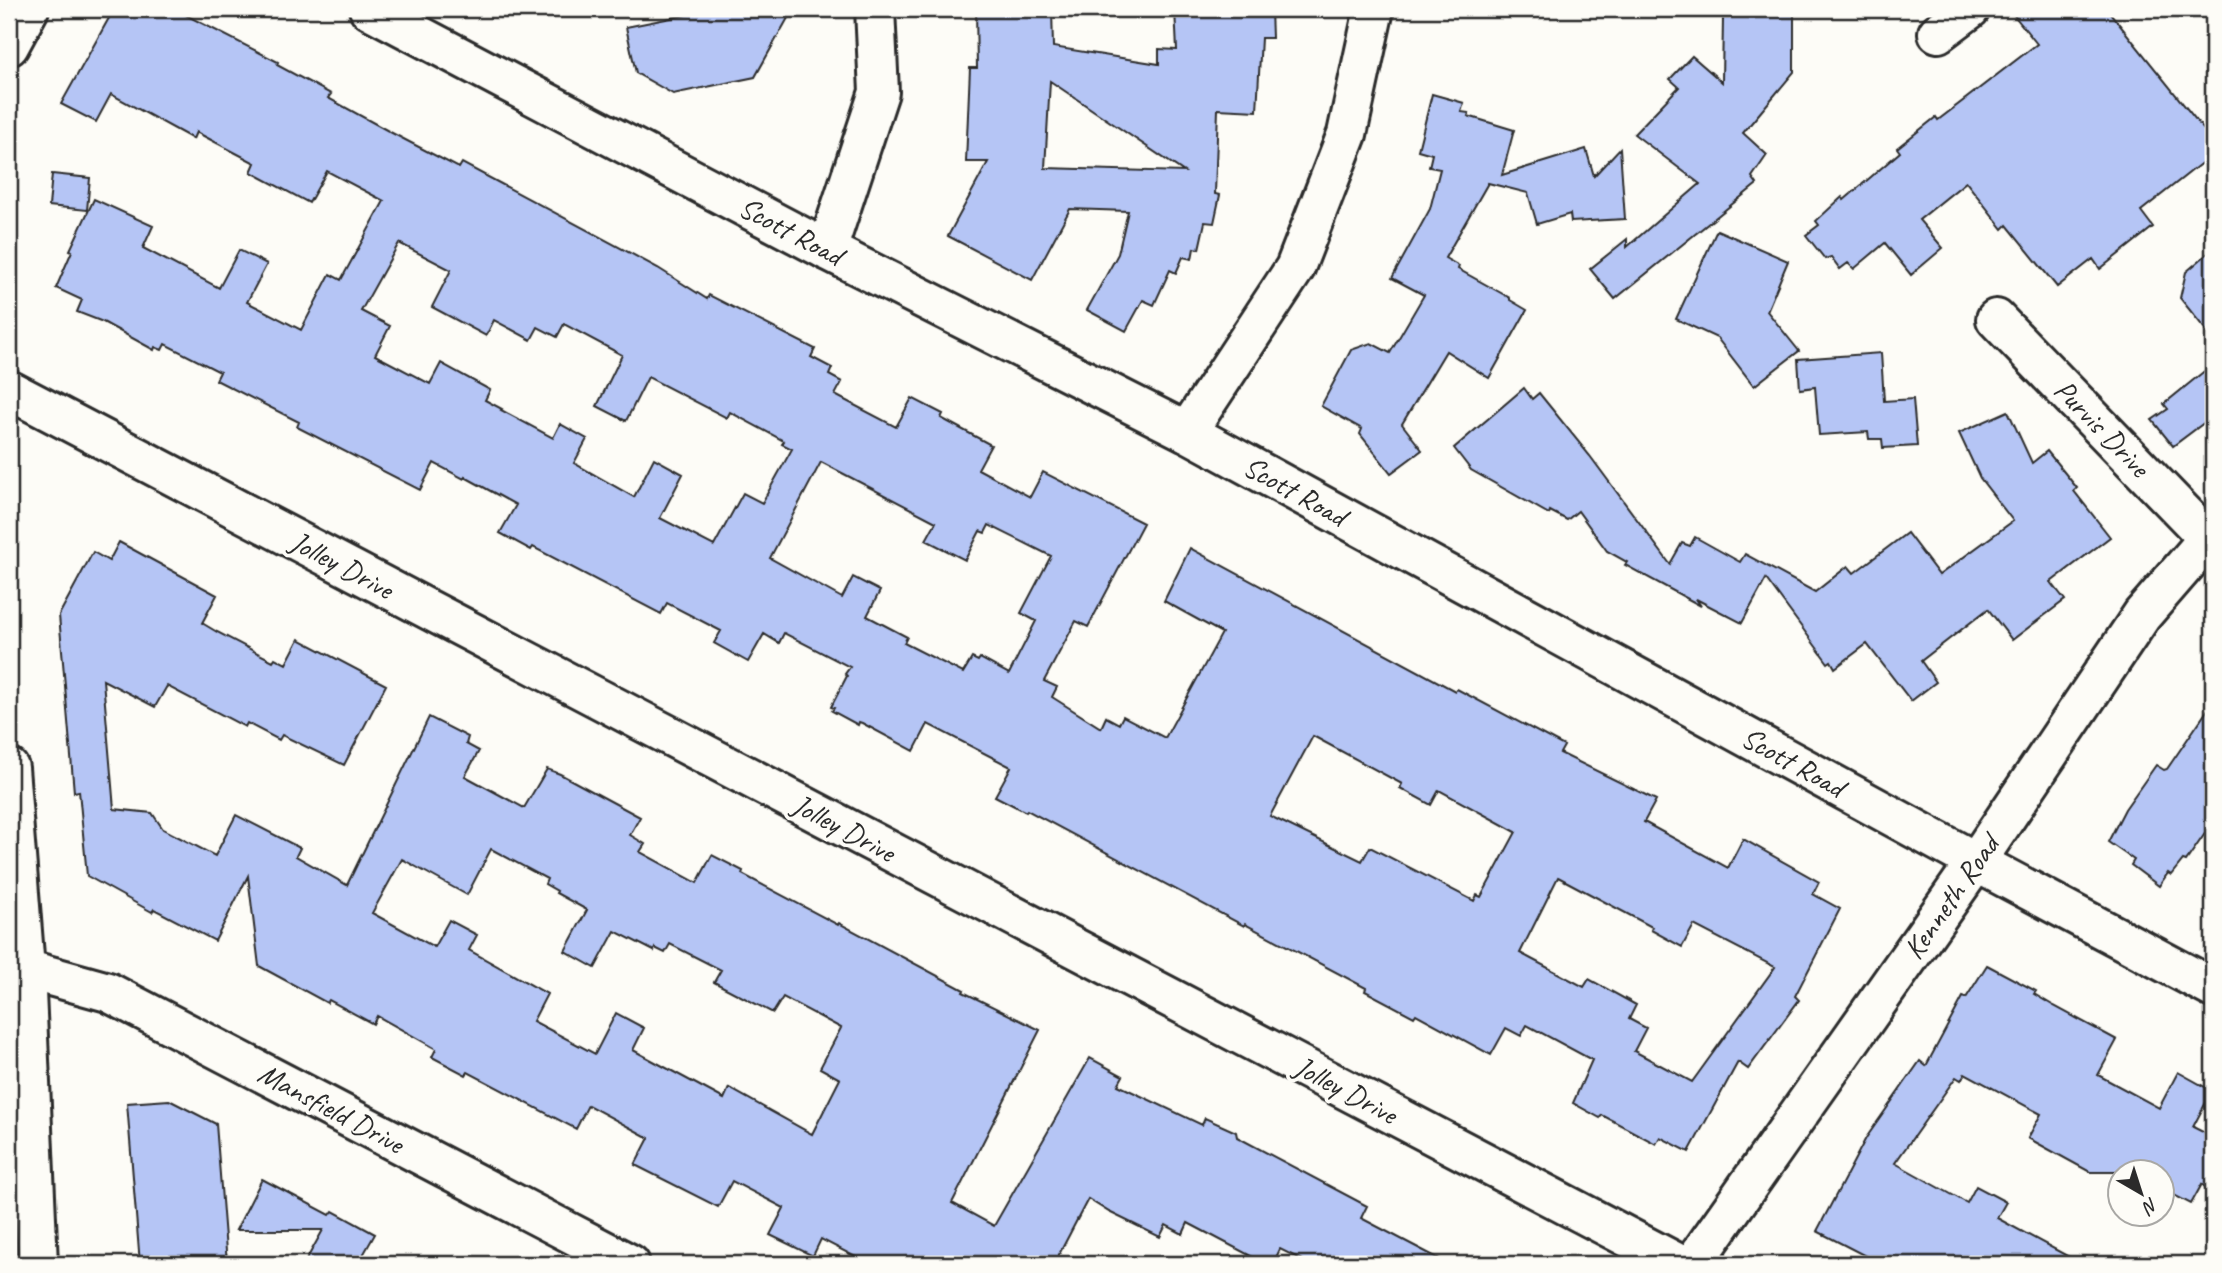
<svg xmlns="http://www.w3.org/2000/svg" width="2222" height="1273" viewBox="0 0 2222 1273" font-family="Caveat,sans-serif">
  <rect width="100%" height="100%" fill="#fdfcf7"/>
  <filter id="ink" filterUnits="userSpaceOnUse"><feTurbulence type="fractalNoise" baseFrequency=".0143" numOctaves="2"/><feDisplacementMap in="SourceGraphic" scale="14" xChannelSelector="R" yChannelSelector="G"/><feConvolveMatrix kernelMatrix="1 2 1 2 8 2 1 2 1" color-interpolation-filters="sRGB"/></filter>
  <g filter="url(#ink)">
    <g fill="#b5c5f5" stroke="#2b2b2b" stroke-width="2" fill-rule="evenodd">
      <path d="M 114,9 L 174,9 L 278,62 L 277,65 L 331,94 L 328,98 L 392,133 L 459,168 L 462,163 L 658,268 L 707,299 L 709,295 L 815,349 L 811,357 L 832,368 L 829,375 L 842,382 L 835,395 L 896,427 L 912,398 L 943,414 L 941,418 L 991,445 L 978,469 L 1030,497 L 1043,472 L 1143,523 L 1088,627 L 1076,621 L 1044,681 L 1057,687 L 1052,697 L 1101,728 L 1106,717 L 1119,724 L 1123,716 L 1165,738 L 1222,633 L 1164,601 L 1190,548 L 1455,691 L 1457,689 L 1564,746 L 1560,753 L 1656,800 L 1644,822 L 1728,868 L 1743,839 L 1819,882 L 1813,894 L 1840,909 L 1795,996 L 1799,1000 L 1748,1069 L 1738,1062 L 1689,1152 L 1660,1137 L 1656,1144 L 1602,1115 L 1600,1118 L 1573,1103 L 1592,1060 L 1527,1025 L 1521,1036 L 1506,1028 L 1491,1055 L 1416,1014 L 1414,1017 L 1365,991 L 1366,988 L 1245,924 L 1244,926 L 1027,810 L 1026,812 L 995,796 L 1011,767 L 928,724 L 914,751 L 862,723 L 859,722 L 858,725 L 832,711 L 834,708 L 831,707 L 847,676 L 845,674 L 850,667 L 784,633 L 779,643 L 764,634 L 748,662 L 714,643 L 721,631 L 667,603 L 661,614 L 533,547 L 531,550 L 500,533 L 516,505 L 465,477 L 464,479 L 434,463 L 420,490 L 297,427 L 299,422 L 216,380 L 220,372 L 165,344 L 162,350 L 155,347 L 154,350 L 103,322 L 77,312 L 82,300 L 56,288 L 72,251 L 70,250 L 94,199 L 153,226 L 143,248 L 219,288 L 239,250 L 267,264 L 247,302 L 301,330 L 330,274 L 341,280 L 384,201 L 327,171 L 309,203 L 251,172 L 255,163 L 196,132 L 193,139 L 111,94 L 96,122 L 61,104 ZM 399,243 L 451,270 L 432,307 L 486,336 L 494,320 L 531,340 L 538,327 L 557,337 L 564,324 L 622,355 L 597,406 L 626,421 L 648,377 L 727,418 L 730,412 L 784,441 L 782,444 L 792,449 L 762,503 L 743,493 L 714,546 L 660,518 L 683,474 L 654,458 L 634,497 L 574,463 L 587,439 L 560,424 L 553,438 L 501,410 L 502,409 L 485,400 L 490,390 L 441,363 L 430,384 L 375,355 L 390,326 L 361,311 ZM 821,462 L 936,522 L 926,540 L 965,560 L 980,531 L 985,533 L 989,525 L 1051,556 L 1021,613 L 1036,621 L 1009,674 L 980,658 L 978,661 L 972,658 L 963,673 L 904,643 L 907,637 L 867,616 L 880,591 L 853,577 L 842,598 L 770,558 ZM 1313,736 L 1402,784 L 1400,788 L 1431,805 L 1439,790 L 1516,832 L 1481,897 L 1477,895 L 1474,901 L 1370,847 L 1362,861 L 1270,816 ZM 1558,877 L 1652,927 L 1651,930 L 1682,947 L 1694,925 L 1775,967 L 1692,1082 L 1634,1051 L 1646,1028 L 1629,1019 L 1636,1005 L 1589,979 L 1584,987 L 1520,953 Z"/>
      <path d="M 716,9 L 771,9 L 788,18 L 755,77 L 673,94 L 636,73 L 626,27 Z"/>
      <path d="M 976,9 L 1052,9 L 1053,47 L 1159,64 L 1159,49 L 1177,50 L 1175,9 L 1271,9 L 1272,38 L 1261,38 L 1257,111 L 1218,109 L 1215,194 L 1220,195 L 1214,223 L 1205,222 L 1199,249 L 1194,248 L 1192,259 L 1183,257 L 1176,273 L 1170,270 L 1154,305 L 1143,300 L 1126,331 L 1087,310 L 1118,254 L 1128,211 L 1070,209 L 1032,280 L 948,236 L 988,162 L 966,162 L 970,68 L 977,68 ZM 1050,81 L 1053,83 L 1184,172 L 1045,168 Z"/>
      <path d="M 1729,9 L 1794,9 L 1794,72 L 1743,133 L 1767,155 L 1752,177 L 1757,184 L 1615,299 L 1590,269 L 1627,239 L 1627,247 L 1700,184 L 1634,134 L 1679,87 L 1670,79 L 1692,56 L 1722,82 L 1723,18 L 1729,18 Z"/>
      <path d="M 2009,9 L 2107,9 L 2213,141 L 2213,154 L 2141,211 L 2153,227 L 2100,269 L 2093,259 L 2057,287 L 2007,225 L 2003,229 L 1966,182 L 1919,220 L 1943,248 L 1911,275 L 1885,243 L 1854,269 L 1848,263 L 1840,269 L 1831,257 L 1825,259 L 1806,235 L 1819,225 L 1816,221 L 1842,197 L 1844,200 L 1900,152 L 1897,148 L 1936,117 L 1938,120 L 2037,44 Z"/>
      <path d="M 1432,94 L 1464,103 L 1461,112 L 1469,113 L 1468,116 L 1514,130 L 1502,175 L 1586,149 L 1594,176 L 1620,148 L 1625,219 L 1571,222 L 1570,214 L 1537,224 L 1528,193 L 1488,183 L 1445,258 L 1459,266 L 1458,269 L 1510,298 L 1510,300 L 1527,310 L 1489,378 L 1446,351 L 1402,424 L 1422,450 L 1391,473 L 1360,434 L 1362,429 L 1321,406 L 1351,350 L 1371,343 L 1390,353 L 1424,295 L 1392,278 L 1430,209 L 1440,169 L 1429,167 L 1432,154 L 1418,150 Z"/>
      <path d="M 52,174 L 90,178 L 87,210 L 49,206 Z"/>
      <path d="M 1717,230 L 1788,261 L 1767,311 L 1799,351 L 1754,386 L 1717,338 L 1676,319 Z"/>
      <path d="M 2213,249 L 2213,339 L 2180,298 L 2186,272 Z"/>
      <path d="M 1881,353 L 1884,401 L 1913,399 L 1917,446 L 1883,448 L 1882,439 L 1869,439 L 1868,432 L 1819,435 L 1815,387 L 1800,389 L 1798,359 Z"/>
      <path d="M 2213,364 L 2213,416 L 2173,446 L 2152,420 L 2168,409 L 2164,404 Z"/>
      <path d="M 1524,388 L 1532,399 L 1539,393 L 1590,456 L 1670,564 L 1682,543 L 1690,546 L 1695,537 L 1740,562 L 1745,554 L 1815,592 L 1848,566 L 1854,573 L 1907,533 L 1939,575 L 2013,521 L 1980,478 L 1959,433 L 2008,411 L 2032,463 L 2047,451 L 2077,488 L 2074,491 L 2110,537 L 2051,582 L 2065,600 L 2012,640 L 1988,609 L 1921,661 L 1936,682 L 1911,701 L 1867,644 L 1835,668 L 1831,661 L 1828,663 L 1766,579 L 1742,623 L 1696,599 L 1701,606 L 1625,565 L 1627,562 L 1607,551 L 1578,511 L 1567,520 L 1550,511 L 1549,514 L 1471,470 L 1454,448 Z"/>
      <path d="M 119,542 L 217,595 L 202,623 L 217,632 L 273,661 L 275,658 L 286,664 L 299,639 L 386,685 L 344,765 L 282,735 L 279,740 L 247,723 L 245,727 L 167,686 L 155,707 L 103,680 L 114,809 L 152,813 L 163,829 L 215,856 L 236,815 L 300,848 L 296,856 L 347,885 L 429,717 L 468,737 L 466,744 L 479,751 L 465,776 L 524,808 L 547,769 L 560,774 L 640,817 L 630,835 L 645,844 L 640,852 L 697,883 L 712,855 L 743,871 L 742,874 L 838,925 L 839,923 L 964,990 L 963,992 L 1040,1030 L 952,1203 L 994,1226 L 1090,1058 L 1123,1076 L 1118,1085 L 1202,1125 L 1205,1118 L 1236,1132 L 1237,1137 L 1367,1206 L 1361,1218 L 1449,1264 L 1310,1264 L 1280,1249 L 1273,1264 L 1266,1264 L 1188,1223 L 1183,1234 L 1166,1225 L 1160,1237 L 1109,1212 L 1088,1199 L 1054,1264 L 869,1264 L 821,1239 L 813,1256 L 770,1235 L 784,1208 L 732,1181 L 718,1207 L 635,1165 L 649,1138 L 588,1105 L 576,1129 L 468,1072 L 466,1075 L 432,1057 L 436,1049 L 377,1016 L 373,1024 L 329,1000 L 327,1003 L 259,966 L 248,876 L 215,941 L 154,909 L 152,912 L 87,876 L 79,791 L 74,792 L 59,615 L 93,552 L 109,561 ZM 491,849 L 547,879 L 545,884 L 557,891 L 556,893 L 587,910 L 565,951 L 595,968 L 615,931 L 654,951 L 655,948 L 665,953 L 670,944 L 721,970 L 714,982 L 773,1013 L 783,997 L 841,1028 L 820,1068 L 840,1079 L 812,1134 L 729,1088 L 724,1099 L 633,1050 L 644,1028 L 616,1013 L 595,1054 L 533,1021 L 547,994 L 469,950 L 477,935 L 449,920 L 434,947 L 372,913 L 402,859 L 467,895 Z"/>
      <path d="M 2213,702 L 2213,822 L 2186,861 L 2183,860 L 2171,875 L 2168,873 L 2159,886 L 2131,865 L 2134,860 L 2108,842 L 2125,809 L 2156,765 L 2164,770 L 2167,769 Z"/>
      <path d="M 1987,965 L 2036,991 L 2034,994 L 2054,1006 L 2117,1040 L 2098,1075 L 2159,1108 L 2178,1072 L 2212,1091 L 2193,1127 L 2213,1137 L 2213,1195 L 2202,1184 L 2191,1204 L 2162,1189 L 2162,1172 L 2090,1172 L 2028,1138 L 2041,1114 L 1965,1073 L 1961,1080 L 1956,1077 L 1895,1163 L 1967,1203 L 1976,1186 L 2006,1202 L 1997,1218 L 2082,1264 L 1881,1264 L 1817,1231 L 1866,1138 L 1920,1061 L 1926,1066 L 1963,997 L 1966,998 Z"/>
      <path d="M 169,1100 L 216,1124 L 227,1264 L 140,1264 L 127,1103 Z"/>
      <path d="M 262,1179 L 330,1215 L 333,1211 L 375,1234 L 358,1264 L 304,1264 L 323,1230 L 236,1230 Z"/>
    </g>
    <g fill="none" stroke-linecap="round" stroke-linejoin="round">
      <g stroke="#2b2b2b" stroke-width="44">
        <g id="minor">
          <path d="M 369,9 L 827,250 L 1187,432 L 1976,862 L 2213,988"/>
          <path d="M 1938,33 L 1970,9"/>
          <path d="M 9,46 L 29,9"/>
          <path d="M 827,250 L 879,92 L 875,9"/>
          <path d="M 1996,319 L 2208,538"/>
          <path d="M 9,390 L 1679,1264"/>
          <path d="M 1187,432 L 1295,268 L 1347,134 L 1374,9"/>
          <path d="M 9,768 L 25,969 L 38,1264"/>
          <path d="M 25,969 L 108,992 L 630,1264"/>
          <path d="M 1693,1264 L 1976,862 L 2142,615 L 2213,533"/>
        </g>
      </g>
      <use href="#minor" stroke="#fdfcf7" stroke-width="38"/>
    </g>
  </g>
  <g text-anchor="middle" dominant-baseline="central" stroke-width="7" stroke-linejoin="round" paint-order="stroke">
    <g font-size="30" fill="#2b2b2b" stroke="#fdfcf7">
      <text transform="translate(791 231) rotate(28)">Scott Road</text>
      <text transform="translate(2102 428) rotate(46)">Purvis Drive</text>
      <text transform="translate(1295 491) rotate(29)">Scott Road</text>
      <text transform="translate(342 565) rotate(28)">Jolley Drive</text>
      <text transform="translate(1793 762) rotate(29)">Scott Road</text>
      <text transform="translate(844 828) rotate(28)">Jolley Drive</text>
      <text transform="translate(1951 897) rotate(-55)">Kenneth Road</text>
      <text transform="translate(1346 1090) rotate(28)">Jolley Drive</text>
      <text transform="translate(331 1108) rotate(28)">Mansfield Drive</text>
    </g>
  </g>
  <rect width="2222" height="1273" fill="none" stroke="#fdfcf7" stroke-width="35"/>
  <rect x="18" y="18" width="2187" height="1238" fill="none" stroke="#2b2b2b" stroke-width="2.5" filter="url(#ink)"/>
  <g transform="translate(2141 1193) rotate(141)"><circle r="33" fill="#fdfcf7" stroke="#a9a8a5" stroke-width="2"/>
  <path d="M0-5L12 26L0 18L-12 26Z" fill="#2b2b2b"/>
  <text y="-10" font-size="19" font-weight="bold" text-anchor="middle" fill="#2b2b2b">N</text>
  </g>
</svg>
